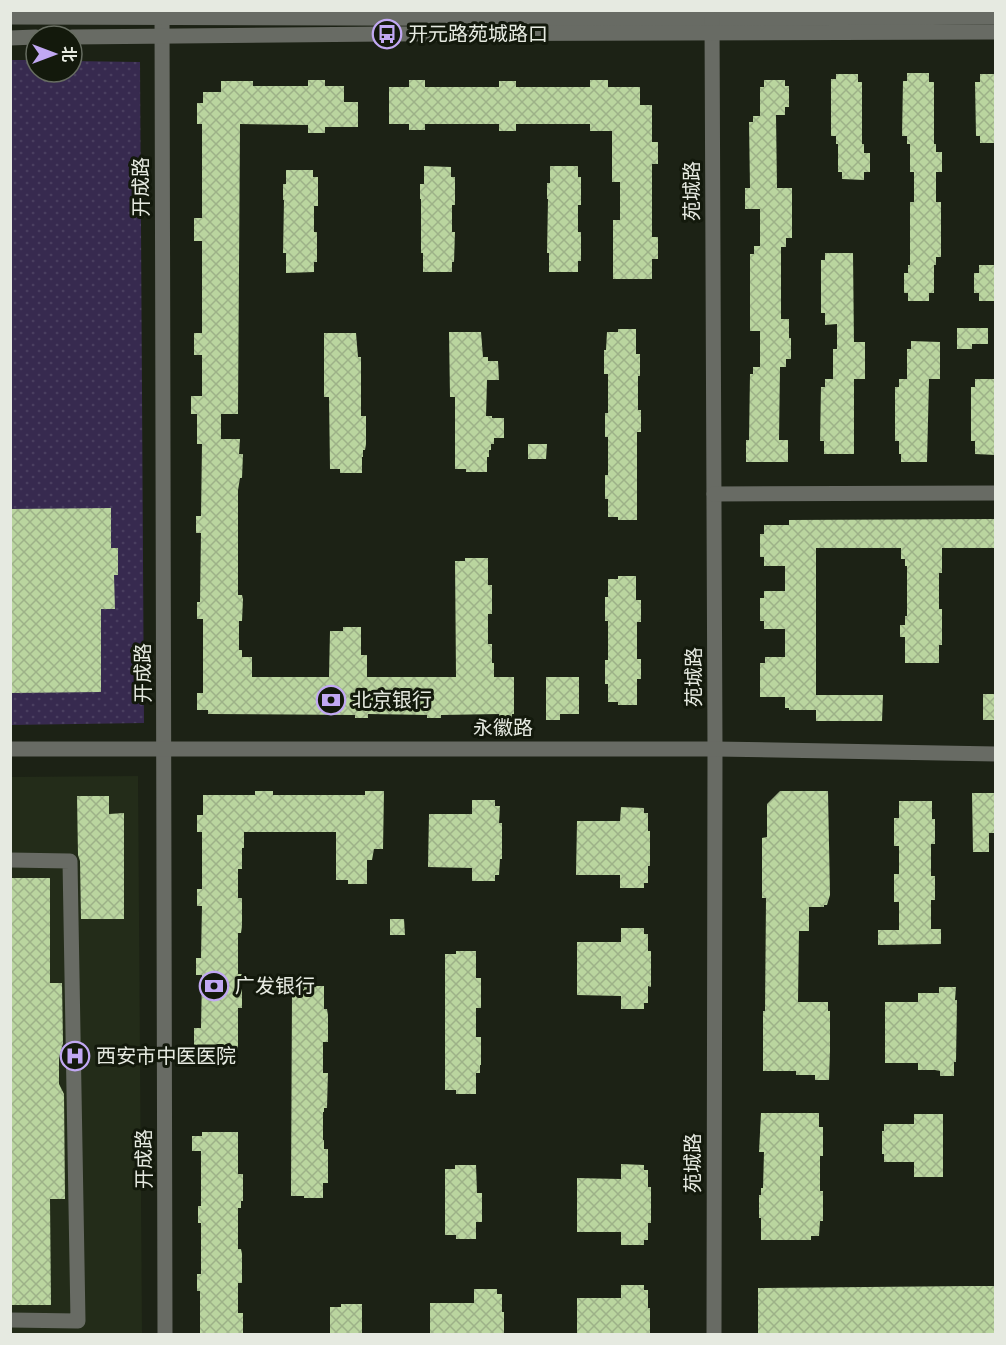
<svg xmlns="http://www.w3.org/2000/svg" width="1006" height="1345" viewBox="0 0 1006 1345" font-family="'Space Grotesk','Noto Sans SC',sans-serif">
  <defs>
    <pattern id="park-dots" width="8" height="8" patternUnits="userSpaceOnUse" patternTransform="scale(1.5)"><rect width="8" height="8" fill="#372a4f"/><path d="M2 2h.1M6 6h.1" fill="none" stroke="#4a3f60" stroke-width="1.8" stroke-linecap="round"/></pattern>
    <pattern id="building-cross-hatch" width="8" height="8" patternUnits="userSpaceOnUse" patternTransform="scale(1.5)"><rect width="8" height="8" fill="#bad59f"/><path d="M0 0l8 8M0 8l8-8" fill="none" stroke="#9db188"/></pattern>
  </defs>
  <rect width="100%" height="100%" fill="#1c2215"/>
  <path fill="#232c19" d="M 138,776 L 142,1334 L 11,1334 L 10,777 Z"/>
  <path fill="url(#park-dots)" d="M 11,60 L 36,60 L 36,72 L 72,72 L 72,61 L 140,62 L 144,723 L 11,725 Z"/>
  <g fill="url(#building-cross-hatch)">
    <path d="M 907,73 L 929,73 L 929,82 L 934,82 L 934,144 L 936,144 L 936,152 L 942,152 L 942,172 L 936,172 L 936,202 L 941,202 L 941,257 L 936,257 L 936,265 L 934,265 L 934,293 L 929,293 L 929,301 L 908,301 L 908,293 L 904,293 L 904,273 L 908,273 L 908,265 L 910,265 L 910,202 L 914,202 L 914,172 L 910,172 L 910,144 L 907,144 L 907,136 L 902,136 L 903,81 L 907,81 Z"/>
    <path d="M 836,74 L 858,74 L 858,82 L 862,82 L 862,144 L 864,144 L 864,153 L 870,153 L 870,172 L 864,172 L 864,180 L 842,179 L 842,172 L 838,172 L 838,144 L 836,144 L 836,136 L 831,136 L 831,79 L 836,79 Z"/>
    <path d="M 980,74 L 996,74 L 996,143 L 980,143 L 980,136 L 976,136 L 975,82 L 980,82 Z"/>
    <path d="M 308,80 L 325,80 L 325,86 L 344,86 L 344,102 L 358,102 L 358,127 L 325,127 L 325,133 L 308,133 L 308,125 L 240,124 L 238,414 L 221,414 L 221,439 L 240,439 L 239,454 L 243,454 L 242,478 L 240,478 L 238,490 L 238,595 L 242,595 L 243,599 L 242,621 L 239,621 L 239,650 L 242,650 L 242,657 L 252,657 L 252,677 L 329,677 L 330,631 L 343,631 L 343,627 L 361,627 L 361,655 L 367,655 L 367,677 L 456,677 L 455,561 L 465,561 L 465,558 L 488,558 L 488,585 L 492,585 L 492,614 L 488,614 L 488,644 L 492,644 L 492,663 L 494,663 L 494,677 L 514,677 L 514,714 L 512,714 L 512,718 L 499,718 L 499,714 L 441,715 L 441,718 L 427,718 L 427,715 L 368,714 L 368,718 L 355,718 L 355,715 L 208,714 L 208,710 L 197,710 L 197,693 L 203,693 L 203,619 L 197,619 L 197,602 L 200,602 L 201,533 L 196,533 L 196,516 L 201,516 L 202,444 L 197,444 L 197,414 L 191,414 L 191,396 L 202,396 L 202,355 L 194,355 L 194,333 L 202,333 L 202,241 L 194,241 L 194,218 L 202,218 L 202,124 L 197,124 L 197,103 L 203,103 L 203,92 L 221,92 L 221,81 L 253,81 L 253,86 L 308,86 Z"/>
    <path d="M 409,80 L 425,80 L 425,87 L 499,87 L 499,81 L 516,81 L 516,87 L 590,87 L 590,80 L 608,80 L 608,87 L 640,87 L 640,105 L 652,105 L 652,142 L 658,142 L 658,164 L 652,164 L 652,237 L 658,237 L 658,259 L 652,259 L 652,279 L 613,279 L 613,220 L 620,220 L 620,182 L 612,182 L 612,131 L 590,131 L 590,124 L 516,124 L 516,131 L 499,131 L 499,124 L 425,124 L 425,130 L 409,130 L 409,124 L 389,124 L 389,87 L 409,87 Z"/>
    <path d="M 764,80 L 785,80 L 785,86 L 789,86 L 789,107 L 785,107 L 785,115 L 776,115 L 777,188 L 792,188 L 792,238 L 786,238 L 786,247 L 781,247 L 781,319 L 789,319 L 789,338 L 791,338 L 791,359 L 786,359 L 786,367 L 780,367 L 779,440 L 788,440 L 788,462 L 746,462 L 746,440 L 749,440 L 750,374 L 753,374 L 753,367 L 760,367 L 760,331 L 750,331 L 750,254 L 754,254 L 754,246 L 760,246 L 760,209 L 745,209 L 745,188 L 750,188 L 749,122 L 753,122 L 753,116 L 760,116 L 760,87 L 764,87 Z"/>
    <path d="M 424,166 L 451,167 L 451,177 L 455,177 L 455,205 L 452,205 L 452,232 L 455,232 L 454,262 L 452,262 L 452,272 L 423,272 L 423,253 L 421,253 L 421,199 L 420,199 L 420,184 L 424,184 Z"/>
    <path d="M 550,166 L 578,166 L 578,177 L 581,177 L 581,205 L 578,205 L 578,232 L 581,232 L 581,261 L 578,261 L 578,272 L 549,272 L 549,253 L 547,253 L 548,199 L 547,199 L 547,183 L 550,183 Z"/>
    <path d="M 286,170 L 313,170 L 313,177 L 318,177 L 318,206 L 314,206 L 314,232 L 317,232 L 317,262 L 314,262 L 314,272 L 286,273 L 286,253 L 283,253 L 284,200 L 283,200 L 283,184 L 286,184 Z"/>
    <path d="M 825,253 L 853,253 L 854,342 L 865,342 L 865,379 L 854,379 L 854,454 L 824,454 L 824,441 L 820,441 L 821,387 L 825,387 L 825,379 L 833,379 L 833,349 L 837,349 L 837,324 L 825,325 L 825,313 L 821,313 L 821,260 L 825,260 Z"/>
    <path d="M 979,265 L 996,265 L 996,301 L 979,301 L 979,293 L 974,293 L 974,273 L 979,273 Z"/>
    <path d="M 957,328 L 988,328 L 988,344 L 972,344 L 972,349 L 957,349 Z"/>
    <path d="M 618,329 L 636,329 L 636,354 L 640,354 L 640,376 L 638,376 L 638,410 L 641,410 L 641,432 L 637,432 L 637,520 L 618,520 L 618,517 L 608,517 L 608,499 L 605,499 L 605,475 L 608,475 L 608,437 L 605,437 L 605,413 L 608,413 L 608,374 L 604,374 L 604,350 L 606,350 L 607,332 L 618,332 Z"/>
    <path d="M 449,332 L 481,332 L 483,357 L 488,357 L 488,361 L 498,361 L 499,380 L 487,380 L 486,416 L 492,416 L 492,418 L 504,418 L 504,438 L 494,438 L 494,444 L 491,444 L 491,450 L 489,450 L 489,457 L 487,457 L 487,472 L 466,472 L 466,469 L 455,469 L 455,397 L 450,397 Z"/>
    <path d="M 324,333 L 356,333 L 358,357 L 361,357 L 361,416 L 366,416 L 366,444 L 365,450 L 363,450 L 363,457 L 362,457 L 362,473 L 340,473 L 340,469 L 330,469 L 329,397 L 324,397 Z"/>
    <path d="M 911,341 L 940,342 L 940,379 L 929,379 L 927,462 L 901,462 L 901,454 L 899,454 L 899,441 L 895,441 L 895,387 L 899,387 L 899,379 L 907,379 L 907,349 L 911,349 Z"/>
    <path d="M 975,379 L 996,379 L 996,455 L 975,454 L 975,441 L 971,441 L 971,387 L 975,387 Z"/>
    <path d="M 528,444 L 547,444 L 546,459 L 528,459 Z"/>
    <path d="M 111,508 L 111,548 L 118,548 L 118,575 L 114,575 L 115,609 L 101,609 L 101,692 L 10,693 L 10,509 Z"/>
    <path d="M 996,519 L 996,548 L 942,548 L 942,573 L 939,573 L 939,609 L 942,609 L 942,645 L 939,645 L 939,663 L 905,663 L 905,637 L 900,637 L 900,625 L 905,625 L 905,616 L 907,616 L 907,566 L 905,566 L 905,559 L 901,559 L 901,548 L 816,548 L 816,695 L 883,695 L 882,721 L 816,721 L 816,710 L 789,710 L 789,708 L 785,708 L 785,697 L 760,697 L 760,663 L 765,663 L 765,657 L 785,657 L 785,629 L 764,629 L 764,621 L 760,621 L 760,598 L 764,598 L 764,591 L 785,591 L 785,566 L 764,566 L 764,557 L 760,557 L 760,534 L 764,534 L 764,525 L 789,525 L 789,520 Z"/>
    <path d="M 618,576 L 636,576 L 636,600 L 641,600 L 641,622 L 637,622 L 637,659 L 641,659 L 641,679 L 637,679 L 637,705 L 618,705 L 618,702 L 608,702 L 608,684 L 605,684 L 605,660 L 608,660 L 608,621 L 605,621 L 605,597 L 608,597 L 608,579 L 618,579 Z"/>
    <path d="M 546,677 L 579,677 L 579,714 L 560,714 L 560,720 L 546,720 Z"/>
    <rect x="983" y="694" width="13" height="26"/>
    <path d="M 255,791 L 273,791 L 273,795 L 365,795 L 365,791 L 384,791 L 383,849 L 374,849 L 372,860 L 367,860 L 367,884 L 348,884 L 348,880 L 336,880 L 336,832 L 244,832 L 244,848 L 242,848 L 242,869 L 238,869 L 238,898 L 242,898 L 242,926 L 241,933 L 238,933 L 238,974 L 242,974 L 242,1008 L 238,1008 L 238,1050 L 201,1050 L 201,1045 L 194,1045 L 194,1028 L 201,1028 L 202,975 L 196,975 L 196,958 L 201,958 L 202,906 L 197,906 L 197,889 L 202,889 L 202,832 L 197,832 L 197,815 L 203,815 L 203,795 L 255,795 Z"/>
    <path d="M 780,791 L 828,791 L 830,895 L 827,905 L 824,905 L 824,907 L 809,907 L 809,931 L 799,931 L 798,1002 L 828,1002 L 828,1011 L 830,1011 L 830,1051 L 829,1080 L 815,1080 L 815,1075 L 796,1075 L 796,1071 L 763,1071 L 763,1011 L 765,1011 L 766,898 L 762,898 L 762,838 L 767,837 L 767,804 Z"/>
    <path d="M 972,793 L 996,793 L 996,833 L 989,833 L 989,852 L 973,852 Z"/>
    <path d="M 77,796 L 109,796 L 109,814 L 124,813 L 124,919 L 81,919 L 80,861 L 78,855 Z"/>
    <path d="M 472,800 L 495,800 L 495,806 L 500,806 L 499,823 L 502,823 L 502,859 L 500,859 L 499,875 L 495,875 L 495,881 L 472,881 L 472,868 L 428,867 L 429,814 L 472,814 Z"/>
    <path d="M 899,801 L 932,801 L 932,819 L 935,819 L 935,844 L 931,844 L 931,876 L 935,876 L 935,900 L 931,900 L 931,929 L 941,929 L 941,944 L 878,945 L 878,930 L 899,930 L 899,902 L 894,902 L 894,874 L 899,874 L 899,846 L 894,846 L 894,818 L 899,818 Z"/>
    <path d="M 621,807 L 644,808 L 644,813 L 648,813 L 648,831 L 650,831 L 650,866 L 648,866 L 648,883 L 644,883 L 644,888 L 620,888 L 620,875 L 576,875 L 577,821 L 620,821 Z"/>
    <path d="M 10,878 L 50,878 L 50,983 L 62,983 L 63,1043 L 59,1058 L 59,1084 L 64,1094 L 65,1199 L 50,1199 L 51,1305 L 10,1305 Z"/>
    <path d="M 390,919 L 404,919 L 405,935 L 390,935 Z"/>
    <path d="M 621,928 L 644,928 L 644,934 L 648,934 L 648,951 L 651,951 L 651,987 L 648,986 L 648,1003 L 644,1003 L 644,1009 L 621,1009 L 621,996 L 577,995 L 577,942 L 621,942 Z"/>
    <path d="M 456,951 L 476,951 L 476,978 L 481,978 L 481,1008 L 476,1008 L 476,1037 L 481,1037 L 481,1065 L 480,1065 L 480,1073 L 476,1073 L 476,1094 L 456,1094 L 456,1090 L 445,1090 L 445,954 L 456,954 Z"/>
    <path d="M 304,986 L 324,986 L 324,1009 L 327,1009 L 328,1015 L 328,1042 L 323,1042 L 323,1073 L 328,1073 L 327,1108 L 324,1108 L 324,1112 L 323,1112 L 323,1140 L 324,1140 L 324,1149 L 328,1149 L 328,1183 L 323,1183 L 323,1198 L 304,1198 L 304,1196 L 291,1196 L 292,989 L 304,989 Z"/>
    <path d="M 939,987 L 956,987 L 955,1000 L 957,1000 L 956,1062 L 954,1062 L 954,1076 L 940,1076 L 940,1071 L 935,1070 L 918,1070 L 918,1063 L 885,1063 L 885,1002 L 918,1002 L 918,993 L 939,993 Z"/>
    <path d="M 761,1113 L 819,1113 L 819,1127 L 823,1127 L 823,1156 L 820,1156 L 820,1191 L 823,1191 L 823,1221 L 820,1221 L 819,1236 L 811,1236 L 811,1240 L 761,1240 L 761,1218 L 759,1218 L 759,1195 L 761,1195 L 761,1188 L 763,1188 L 764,1152 L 759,1152 Z"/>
    <path d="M 914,1114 L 943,1114 L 943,1177 L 914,1177 L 914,1162 L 884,1162 L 884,1154 L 882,1154 L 882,1131 L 884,1131 L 884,1124 L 914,1124 Z"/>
    <path d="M 202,1132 L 238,1132 L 238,1174 L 243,1174 L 243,1201 L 241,1201 L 241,1208 L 238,1208 L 238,1249 L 241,1249 L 242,1254 L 242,1283 L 238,1283 L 238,1313 L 243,1313 L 243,1335 L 200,1335 L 200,1291 L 197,1291 L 197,1274 L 201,1274 L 201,1223 L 198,1223 L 198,1206 L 201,1206 L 201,1151 L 192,1151 L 192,1136 L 202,1136 Z"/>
    <path d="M 621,1164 L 644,1165 L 644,1170 L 648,1170 L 648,1187 L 651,1187 L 651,1223 L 648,1223 L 648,1240 L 644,1240 L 644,1245 L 621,1245 L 621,1232 L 577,1232 L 577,1178 L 621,1179 Z"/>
    <path d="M 455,1165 L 476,1165 L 477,1193 L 482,1193 L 482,1222 L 476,1222 L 476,1239 L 456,1239 L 456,1235 L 445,1235 L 445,1169 L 455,1169 Z"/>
    <path d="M 621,1285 L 644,1285 L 644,1290 L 648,1290 L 648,1308 L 650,1308 L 650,1335 L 577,1335 L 577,1298 L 621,1298 Z"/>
    <path d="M 971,1286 L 996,1286 L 996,1335 L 758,1335 L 758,1288 Z"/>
    <path d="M 474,1289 L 497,1289 L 497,1294 L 502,1294 L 502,1312 L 504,1312 L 504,1335 L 430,1335 L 430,1303 L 474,1303 Z"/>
    <path d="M 341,1304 L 362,1304 L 362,1335 L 330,1335 L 330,1307 L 341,1307 Z"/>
  </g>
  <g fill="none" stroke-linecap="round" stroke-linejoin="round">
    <g stroke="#686b64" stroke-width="15">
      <path d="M 162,10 L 165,1334"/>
      <path d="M 10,17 L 712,19 L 996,17"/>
      <path d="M 712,19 L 715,749 L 714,1334"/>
      <path d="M 72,37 L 387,34 L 996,32"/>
      <path d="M 10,38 L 36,37"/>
      <path d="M 714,494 L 996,493"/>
      <path d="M 10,749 L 715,749 L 996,754"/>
      <path d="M 10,860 L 70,861 L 78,1321 L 10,1320"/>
    </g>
  </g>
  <defs>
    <g id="bus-ring" transform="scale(1.5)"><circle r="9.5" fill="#13190c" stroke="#c1a8f3" stroke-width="1.5"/><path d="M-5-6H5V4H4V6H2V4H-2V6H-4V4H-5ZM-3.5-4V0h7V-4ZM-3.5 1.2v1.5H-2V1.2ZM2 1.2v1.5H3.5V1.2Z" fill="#c1a8f3"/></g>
    <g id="bank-ring" transform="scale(1.5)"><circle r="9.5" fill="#13190c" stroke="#c1a8f3" stroke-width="1.5"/><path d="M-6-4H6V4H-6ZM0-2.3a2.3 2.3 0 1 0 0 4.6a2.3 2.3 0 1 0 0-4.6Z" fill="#c1a8f3"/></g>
    <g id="hospital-ring" transform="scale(1.5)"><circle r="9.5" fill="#13190c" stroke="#c1a8f3" stroke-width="1.5"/><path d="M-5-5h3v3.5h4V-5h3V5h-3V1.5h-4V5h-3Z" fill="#c1a8f3"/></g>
  </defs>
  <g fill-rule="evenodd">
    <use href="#bus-ring" x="387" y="34"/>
    <use href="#bank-ring" x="331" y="700"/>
    <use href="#bank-ring" x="214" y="986"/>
    <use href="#hospital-ring" x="75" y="1056"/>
  </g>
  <g text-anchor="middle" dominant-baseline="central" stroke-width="6" stroke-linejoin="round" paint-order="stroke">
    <g font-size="20" fill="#e6eae1" stroke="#13190c" text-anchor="start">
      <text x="408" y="34">开元路苑城路口</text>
      <text x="352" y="700">北京银行</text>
      <text x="235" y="986">广发银行</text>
      <text x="96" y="1056">西安市中医医院</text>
    </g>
    <g font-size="20" fill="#e6eae1" stroke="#13190c">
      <text transform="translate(141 187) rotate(-90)">开成路</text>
      <text transform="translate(692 191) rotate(-90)">苑城路</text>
      <text transform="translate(143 673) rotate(-90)">开成路</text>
      <text transform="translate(694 677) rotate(-90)">苑城路</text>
      <text x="503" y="728">永徽路</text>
      <text transform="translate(144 1159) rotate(-90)">开成路</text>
      <text transform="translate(693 1163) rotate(-90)">苑城路</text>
    </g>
  </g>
  <rect width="1006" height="1345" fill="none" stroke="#e6eae1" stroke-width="24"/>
  <g transform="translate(54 54) rotate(90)"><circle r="28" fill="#13190c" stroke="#676d61" stroke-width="1.5"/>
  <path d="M0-4.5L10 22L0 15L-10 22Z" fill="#c1a8f3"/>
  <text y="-9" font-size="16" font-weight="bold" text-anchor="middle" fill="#e6eae1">北</text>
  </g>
</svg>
